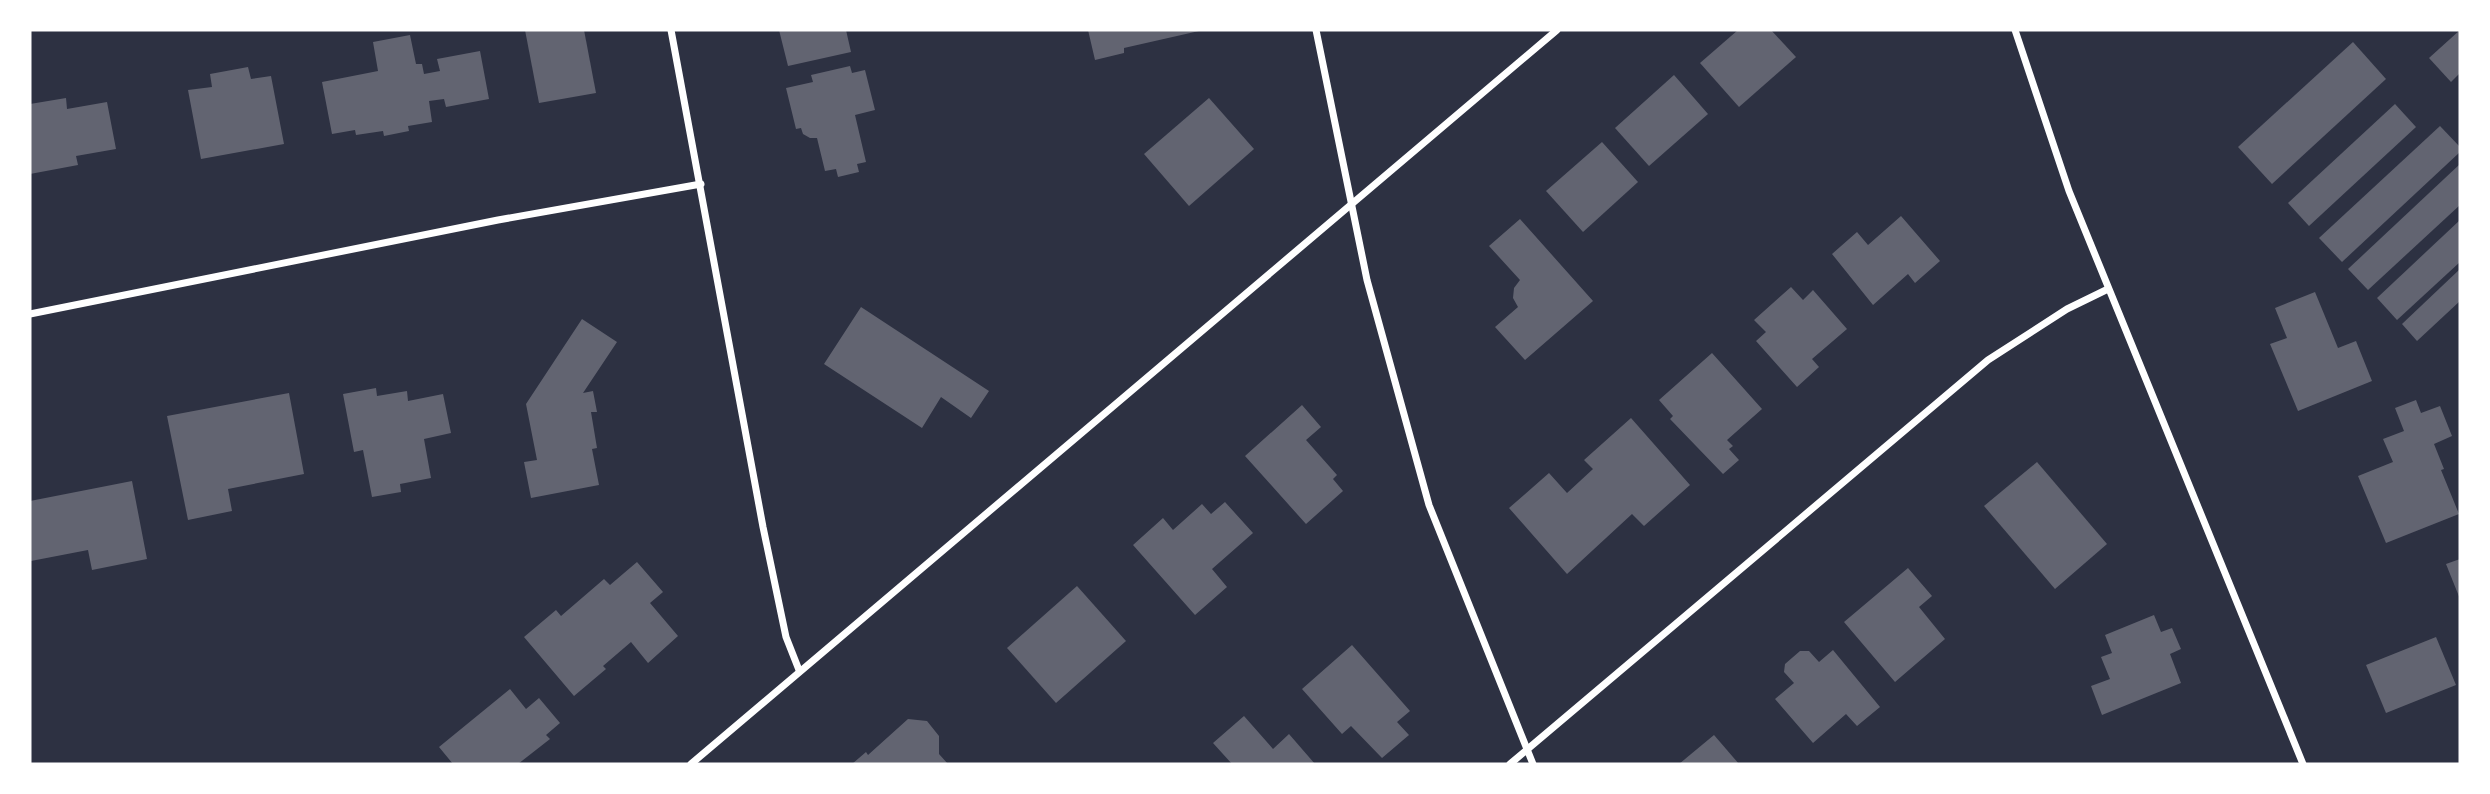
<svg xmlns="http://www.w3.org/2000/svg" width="2490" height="794" viewBox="0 0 2490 794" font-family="'Noto Sans',sans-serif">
  <rect width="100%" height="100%" fill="#2d3142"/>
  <g fill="#626471">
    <path d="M 525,30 L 584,30 L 596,93 L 539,103 Z"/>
    <path d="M 779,30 L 846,30 L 851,52 L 788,66 Z"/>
    <path d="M 1088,30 L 1199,30 L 1199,31 L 1124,48 L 1124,53 L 1095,60 Z"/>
    <path d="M 1738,30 L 1771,30 L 1796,57 L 1739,107 L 1700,63 Z"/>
    <path d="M 2460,30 L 2460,73 L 2451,82 L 2429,58 Z"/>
    <path d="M 410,35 L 416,64 L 422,64 L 424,74 L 440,71 L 437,59 L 480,51 L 489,99 L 446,107 L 444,99 L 429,101 L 432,122 L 408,126 L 409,131 L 384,136 L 383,131 L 356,135 L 355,130 L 332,134 L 322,82 L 378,71 L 373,42 Z"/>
    <path d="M 2353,42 L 2386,79 L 2272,184 L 2238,147 Z"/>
    <path d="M 850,66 L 852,73 L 865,70 L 875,110 L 855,115 L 866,162 L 857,164 L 859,172 L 838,177 L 836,169 L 825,171 L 817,138 L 810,138 L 803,134 L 801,128 L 796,129 L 786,88 L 813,82 L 811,75 Z"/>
    <path d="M 248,67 L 251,79 L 271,76 L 284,144 L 201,159 L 188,90 L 212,87 L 210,74 Z"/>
    <path d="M 1674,75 L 1708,114 L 1649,166 L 1615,128 Z"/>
    <path d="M 66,98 L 67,109 L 107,102 L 116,149 L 76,156 L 78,165 L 30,174 L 30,104 Z"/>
    <path d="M 1209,98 L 1254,149 L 1189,206 L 1144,154 Z"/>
    <path d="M 2395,104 L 2416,127 L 2309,226 L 2288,203 Z"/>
    <path d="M 2440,126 L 2460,147 L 2460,152 L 2342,262 L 2319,238 Z"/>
    <path d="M 1602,142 L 1638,182 L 1583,232 L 1546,191 Z"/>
    <path d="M 2460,164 L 2460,205 L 2368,290 L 2348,269 Z"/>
    <path d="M 1901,216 L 1940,261 L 1915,283 L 1908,274 L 1873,305 L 1832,254 L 1857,232 L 1868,245 Z"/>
    <path d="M 1520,219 L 1593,301 L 1525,360 L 1495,327 L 1518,307 L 1513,298 L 1514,288 L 1520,280 L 1489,246 Z"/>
    <path d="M 2460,220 L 2460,262 L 2397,320 L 2377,298 Z"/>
    <path d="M 2460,269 L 2460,301 L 2417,341 L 2402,324 Z"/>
    <path d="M 1791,287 L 1803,300 L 1813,290 L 1847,329 L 1812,359 L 1819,367 L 1797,387 L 1756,341 L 1766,332 L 1754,320 Z"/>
    <path d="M 2315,292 L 2338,348 L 2356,341 L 2372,381 L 2298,411 L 2270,344 L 2287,338 L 2275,308 Z"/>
    <path d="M 861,307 L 989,391 L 971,418 L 941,397 L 922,428 L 824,364 Z"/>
    <path d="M 582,319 L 617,342 L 583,393 L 593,391 L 597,412 L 591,412 L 597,448 L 592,449 L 599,485 L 531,498 L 524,462 L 537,460 L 526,404 Z"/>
    <path d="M 1712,353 L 1762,409 L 1727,440 L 1733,446 L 1729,449 L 1739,460 L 1723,474 L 1670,419 L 1673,416 L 1659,400 Z"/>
    <path d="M 376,388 L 377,396 L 407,391 L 408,401 L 443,394 L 451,433 L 424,439 L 431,478 L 400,484 L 401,492 L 372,497 L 363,450 L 354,452 L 343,394 Z"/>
    <path d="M 289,393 L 304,474 L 228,489 L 232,511 L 188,520 L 167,416 Z"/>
    <path d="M 2416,400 L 2421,413 L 2440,406 L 2452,436 L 2434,444 L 2444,469 L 2441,470 L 2459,514 L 2386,543 L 2358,476 L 2393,462 L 2383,439 L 2404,431 L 2395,408 Z"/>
    <path d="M 1302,405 L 1321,427 L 1306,440 L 1337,475 L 1333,479 L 1343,491 L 1306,524 L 1245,456 Z"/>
    <path d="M 1631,418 L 1690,485 L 1644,526 L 1632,514 L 1567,574 L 1509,508 L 1549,473 L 1567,493 L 1593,469 L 1584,460 Z"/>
    <path d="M 2037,462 L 2107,544 L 2055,589 L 1984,506 Z"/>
    <path d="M 132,481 L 147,559 L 92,570 L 88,550 L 31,561 L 30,501 Z"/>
    <path d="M 1225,502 L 1253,533 L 1212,569 L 1227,587 L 1195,615 L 1133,545 L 1163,518 L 1173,530 L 1202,504 L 1211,514 Z"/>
    <path d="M 2460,559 L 2460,599 L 2446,564 Z"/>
    <path d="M 637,562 L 663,592 L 650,603 L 678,636 L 648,663 L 631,642 L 603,666 L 606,669 L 574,696 L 524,637 L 556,610 L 561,616 L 604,579 L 610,585 Z"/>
    <path d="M 1908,568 L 1932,596 L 1919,607 L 1945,639 L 1895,682 L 1844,622 Z"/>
    <path d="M 1077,586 L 1126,641 L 1056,703 L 1007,648 Z"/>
    <path d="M 2154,615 L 2161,632 L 2172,628 L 2181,649 L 2170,654 L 2181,683 L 2102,715 L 2091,686 L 2110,679 L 2101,657 L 2112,653 L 2105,635 Z"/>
    <path d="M 2436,637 L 2456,685 L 2386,713 L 2366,665 Z"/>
    <path d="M 1352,645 L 1410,711 L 1397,722 L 1409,735 L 1382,758 L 1351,726 L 1342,734 L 1302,689 Z"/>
    <path d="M 1833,650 L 1880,707 L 1857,726 L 1846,714 L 1813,743 L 1775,699 L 1794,683 L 1784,672 L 1785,664 L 1800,651 L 1809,651 L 1819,662 Z"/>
    <path d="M 510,689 L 526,709 L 539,698 L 560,723 L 546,735 L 550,739 L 518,764 L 453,764 L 439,747 Z"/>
    <path d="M 1244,716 L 1273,749 L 1289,734 L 1315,764 L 1232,764 L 1213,743 Z"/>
    <path d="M 908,719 L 927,721 L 939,736 L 939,754 L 948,764 L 852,764 L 866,752 L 868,755 Z"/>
    <path d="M 1714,735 L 1739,764 L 1679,764 Z"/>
  </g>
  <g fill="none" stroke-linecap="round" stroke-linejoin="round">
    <g stroke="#fff" stroke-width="7">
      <path d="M 671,30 L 763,527 L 786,637 L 799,670"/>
      <path d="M 1316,30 L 1367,280 L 1429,505 L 1533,764"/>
      <path d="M 2015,30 L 2069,191 L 2303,764"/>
      <path d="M 30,314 L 498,220 L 701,184"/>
      <path d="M 691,764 L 1557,30"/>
      <path d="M 1510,764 L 1988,360 L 2067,309 L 2108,289"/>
    </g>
  </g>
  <rect width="2490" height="794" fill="none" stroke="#ffffff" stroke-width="63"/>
</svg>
